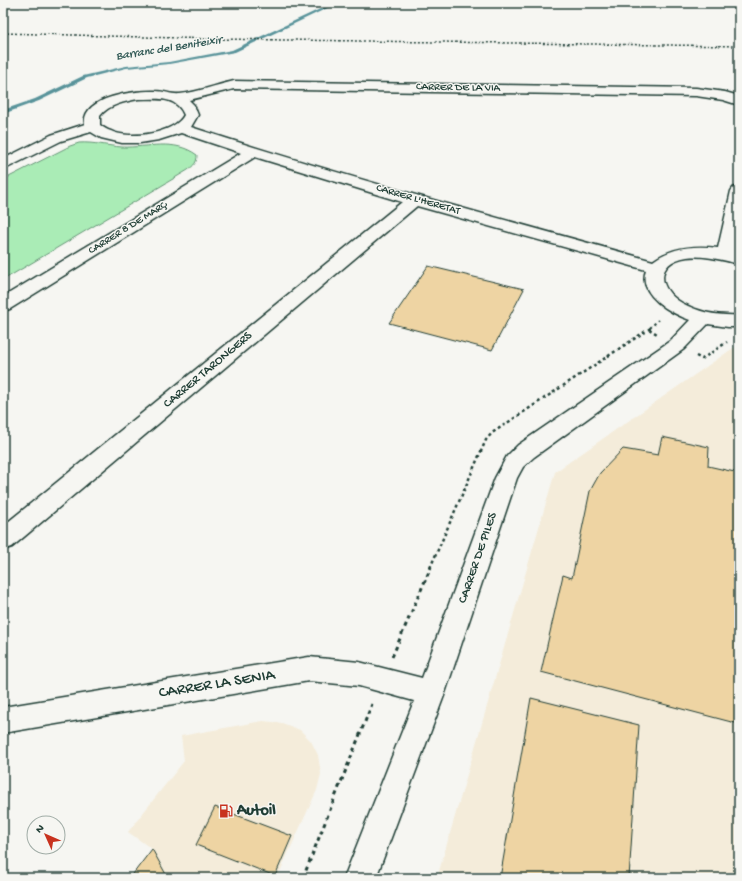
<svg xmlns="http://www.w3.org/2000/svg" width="742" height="881" viewBox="0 0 742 881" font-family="'Gochi Hand',sans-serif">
  <rect width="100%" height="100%" fill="#f6f6f2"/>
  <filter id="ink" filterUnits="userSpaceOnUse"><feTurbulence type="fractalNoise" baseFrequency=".025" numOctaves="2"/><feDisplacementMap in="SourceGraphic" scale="8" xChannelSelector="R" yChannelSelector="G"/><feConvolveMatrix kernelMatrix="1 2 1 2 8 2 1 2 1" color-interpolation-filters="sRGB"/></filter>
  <g filter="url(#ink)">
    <g fill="#f4ecda">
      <path d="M 739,344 L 739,878 L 437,878 L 555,472 Z"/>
      <path d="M 263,721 L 282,723 L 300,730 L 311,741 L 318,755 L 321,774 L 317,790 L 277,878 L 168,878 L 152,849 L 128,832 L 184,761 L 181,736 Z"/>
    </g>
    <path fill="#aaecb6" stroke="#649475" d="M 79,143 C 94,142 107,146 122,147 C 148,148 174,138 197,155 C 197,163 194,165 188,170 L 3,280 L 3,180 L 70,146 Z"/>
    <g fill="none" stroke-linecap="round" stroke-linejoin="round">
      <path fill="#59939a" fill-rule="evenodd" d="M 333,3 L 338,3 L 235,52 L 169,64 L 126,68 L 87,78 L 39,101 L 3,114 L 3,110 L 35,99 L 83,76 L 126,66 L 169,62 L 232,50 Z"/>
    </g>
    <g fill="#eed4a3" stroke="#1f3d34">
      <path d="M 428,266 L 524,289 L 492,350 L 389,323 Z"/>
      <path d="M 662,437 L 709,447 L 708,466 L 739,473 L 739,724 L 541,672 L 563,575 L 572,578 L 590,491 L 600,473 L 623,449 L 658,455 Z"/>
      <path d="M 531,698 L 639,725 L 629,878 L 500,878 Z"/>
      <path d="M 215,807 L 292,836 L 275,876 L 196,845 Z"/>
      <path d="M 152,849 L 168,878 L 130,878 Z"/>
    </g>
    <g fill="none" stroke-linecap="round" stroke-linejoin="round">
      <g stroke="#1f3d34" stroke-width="3">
        <path id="street" d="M 234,81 L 696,88 L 725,92 L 739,96 L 739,105 L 723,100 L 696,96 L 234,89 L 189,100 L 194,105 L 198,115 L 191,127 C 344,177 499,218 653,261 C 672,247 694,245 718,248 L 731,191 L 733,188 L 739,186 L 739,229 L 734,252 L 739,253 L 739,264 C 722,260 705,255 687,257 C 655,262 657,289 682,303 C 700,313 719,316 739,315 L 739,327 L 728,327 L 708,324 L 684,349 L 534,457 L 523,467 L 517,478 L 445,693 L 376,878 L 344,878 L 414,701 L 359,686 L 309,681 L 3,733 L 3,707 L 309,657 L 359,662 L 422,678 L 495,478 L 507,456 L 518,445 L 670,341 L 690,320 C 672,314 637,295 646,270 L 417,206 L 12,547 L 3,550 L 3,526 L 402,202 L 255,157 L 10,309 L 3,311 L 3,297 L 241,153 L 181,133 L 159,140 L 140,143 L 122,143 L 101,138 L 91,132 L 61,141 L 3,170 L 3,159 L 51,135 L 85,124 C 81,96 138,90 156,91 C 164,91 173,95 180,94 C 198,92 216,85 234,81 ZM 138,99 C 156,99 176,95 184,115 C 174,134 129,140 111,131 C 107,130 103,127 100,125 L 100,116 C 109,104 125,102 138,99 Z"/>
      </g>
      <path stroke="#1f3d34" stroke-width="1.5" stroke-dasharray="2 2" stroke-linecap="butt" d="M 3,33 L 213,39 L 739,46"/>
      <path stroke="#1f3d34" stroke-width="2" stroke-dasharray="2.5 2.5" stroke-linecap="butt" d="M 650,328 L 658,320"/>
      <g stroke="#1f3d34" stroke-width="2.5" stroke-dasharray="3 3" stroke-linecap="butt">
        <path d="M 649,329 L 657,334"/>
        <path d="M 696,356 L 702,359 L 727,342"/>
        <path d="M 430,568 L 486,440 L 492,433 L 652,327"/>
      </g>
      <g stroke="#1f3d34" stroke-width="3" stroke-dasharray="4 4" stroke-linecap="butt">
        <path d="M 392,657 L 431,567"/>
        <path d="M 303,878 L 372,704"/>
      </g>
      <use href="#street" fill="#f6f6f2" fill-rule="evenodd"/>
    </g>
  </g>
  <defs>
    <g id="fuel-bare" transform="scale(1.08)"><path d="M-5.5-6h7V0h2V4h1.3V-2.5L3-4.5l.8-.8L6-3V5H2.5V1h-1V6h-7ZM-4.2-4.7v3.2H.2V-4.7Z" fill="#c8321e" stroke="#f6f6f2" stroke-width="2.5" paint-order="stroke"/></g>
  </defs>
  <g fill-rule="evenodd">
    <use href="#fuel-bare" x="226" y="811"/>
  </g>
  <g text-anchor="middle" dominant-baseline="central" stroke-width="3" stroke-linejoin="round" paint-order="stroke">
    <g font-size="11" fill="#1f3d34" stroke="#f6f6f2">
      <text transform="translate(458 88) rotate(1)">CARRER DE LA VIA</text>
      <text transform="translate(418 200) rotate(16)">CARRER L'HERETAT</text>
      <text transform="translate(128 228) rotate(-32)">CARRER 8 DE MARÇ</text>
    </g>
    <g font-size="12" font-style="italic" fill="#325a56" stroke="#f6f6f2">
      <text transform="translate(169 49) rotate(-9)">Barranc del Beniteixir</text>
    </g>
    <g font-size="13" fill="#1f3d34" stroke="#f6f6f2">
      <text transform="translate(208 370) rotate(-40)">CARRER TARONGERS</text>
      <text transform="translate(478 558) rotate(-71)">CARRER DE PILES</text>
    </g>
    <g font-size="16" fill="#1f3d34" stroke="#f6f6f2">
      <text transform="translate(217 685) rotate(-9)">CARRER LA SENIA</text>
    </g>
    <g font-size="16" font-weight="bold" fill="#1f3d34" stroke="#f6f6f2" text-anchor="start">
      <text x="237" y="811">Autoil</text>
    </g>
  </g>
  <rect width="742" height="881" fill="none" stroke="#f6f6f2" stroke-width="16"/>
  <rect x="8" y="8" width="726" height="865" fill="none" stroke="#1f3d34" stroke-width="1.5" filter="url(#ink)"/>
  <g transform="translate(46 835) rotate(315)"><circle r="19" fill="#f6f6f2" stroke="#a0aca6"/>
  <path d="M0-3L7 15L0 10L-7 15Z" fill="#c8321e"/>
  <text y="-6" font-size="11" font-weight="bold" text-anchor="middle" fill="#1f3d34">N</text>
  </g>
</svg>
